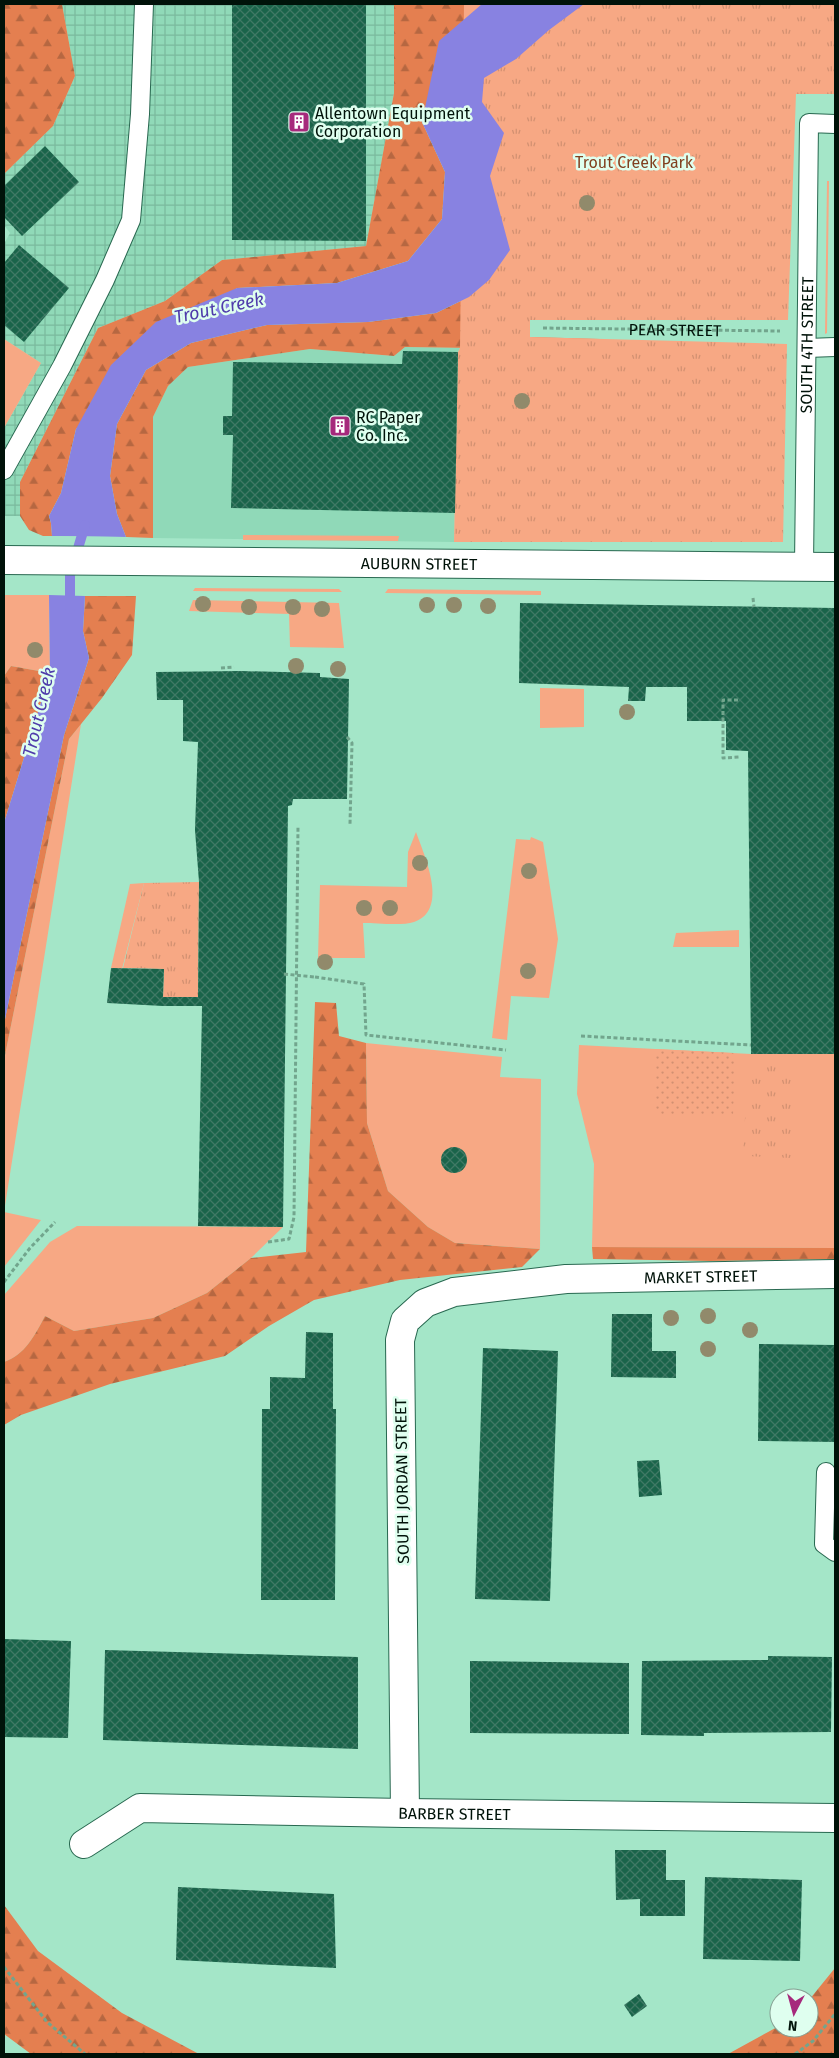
<svg xmlns="http://www.w3.org/2000/svg" width="839" height="2058" viewBox="0 0 839 2058" font-family="'Fira Sans',sans-serif">
  <defs>
    <pattern id="industrial-grid" width="8" height="8" patternUnits="userSpaceOnUse" patternTransform="scale(1.25)"><rect width="8" height="8" fill="#90d9b8"/><path d="M0 4h8M4 0v8" fill="none" stroke="#7ab99d"/></pattern>
    <pattern id="forest-firs" width="22" height="20" patternUnits="userSpaceOnUse" patternTransform="scale(1.25)"><rect width="22" height="20" fill="#e47f50"/><path d="M5 1l3.5 6h-7zM16 11l3.5 6h-7z" fill="#b66741"/></pattern>
    <pattern id="park-tufts" width="24" height="20" patternUnits="userSpaceOnUse" patternTransform="scale(1.25)"><rect width="24" height="20" fill="#f7a884"/><path d="M3 7l-1-3M5 7V3M7 7l1-3M15 17l-1-3M17 17v-4M19 17l1-3" fill="none" stroke="#d29071"/></pattern>
    <pattern id="garden-dots" width="8" height="8" patternUnits="userSpaceOnUse" patternTransform="scale(1.25)"><rect width="8" height="8" fill="#f7a884"/><path d="M2 2h.1M6 6h.1" fill="none" stroke="#d29071" stroke-width="1.8" stroke-linecap="round"/></pattern>
    <pattern id="building-cross-hatch" width="8" height="8" patternUnits="userSpaceOnUse" patternTransform="scale(1.25)"><rect width="8" height="8" fill="#1a644a"/><path d="M0 0l8 8M0 8l8-8" fill="none" stroke="#407965"/></pattern>
  </defs>
  <rect width="100%" height="100%" fill="#a4e6c8"/>
  <path fill="#90d9b8" d="M 405,347 L 460,348 L 458,352 L 454,542 L 153,538 L 153,417 L 168,386 L 188,367 L 310,349 L 394,356 Z"/>
  <path fill="url(#industrial-grid)" d="M 62,4 L 394,4 L 394,93 L 366,246 L 222,260 L 165,301 L 98,328 L 20,482 L 20,516 L 4,516 L 4,428 L 41,363 L 4,339 L 4,244 L 10,233 L 4,225 L 4,174 L 53,126 L 75,76 Z"/>
  <g fill="#f7a884">
    <path d="M 827,181 L 829,181 L 827,333 L 825,334 Z"/>
    <path d="M 4,339 L 41,363 L 4,428 Z"/>
    <path d="M 243,535 L 399,536 L 398,541 L 243,540 Z"/>
    <path d="M 195,588 L 339,589 L 342,592 L 193,591 Z"/>
    <path d="M 388,589 L 541,591 L 541,595 L 385,593 Z"/>
    <path d="M 4,595 L 49,595 L 50,673 L 11,666 L 4,676 Z"/>
    <path d="M 193,600 L 339,603 L 344,648 L 290,647 L 289,614 L 189,611 Z"/>
    <path d="M 540,688 L 584,689 L 584,727 L 540,728 Z"/>
    <path d="M 81,724 L 4,1212 L 41,1220 L 4,1267 L 4,1060 L 69,739 Z"/>
    <path d="M 416,832 C 424,855 450,910 414,922 C 402,926 377,923 363,923 L 365,958 L 318,958 L 320,885 L 407,887 L 408,852 Z"/>
    <path d="M 531,837 L 543,842 L 558,939 L 549,998 L 511,996 L 507,1040 L 492,1038 L 516,839 L 530,840 Z"/>
    <path d="M 144,883 L 122,969 L 111,968 L 130,884 Z"/>
    <path d="M 739,930 L 739,947 L 673,947 L 676,933 Z"/>
    <path d="M 366,1043 L 502,1057 L 500,1077 L 541,1079 L 540,1249 L 455,1243 L 428,1227 L 388,1191 L 367,1123 Z"/>
    <path d="M 579,1045 L 751,1054 L 835,1054 L 835,1248 L 592,1247 L 594,1164 L 577,1094 Z"/>
    <path d="M 77,1226 L 283,1227 L 251,1258 L 207,1293 L 153,1318 L 74,1331 L 45,1316 C 35,1335 25,1355 4,1362 L 4,1295 L 50,1242 Z"/>
  </g>
  <g fill="url(#forest-firs)">
    <path d="M 4,4 L 62,4 L 75,76 L 53,126 L 4,174 Z"/>
    <path d="M 394,4 L 482,4 L 422,122 L 445,172 L 442,219 L 408,261 L 337,283 L 237,288 L 76,429 L 61,493 L 49,516 L 51,523 L 52,536 L 43,536 L 29,530 L 20,516 L 20,482 L 98,328 L 165,301 L 222,260 L 366,246 L 394,93 Z"/>
    <path d="M 469,297 L 606,319 L 530,320 L 530,337 L 600,339 L 471,348 L 405,347 L 394,356 L 310,349 L 188,367 L 168,386 L 153,417 L 153,538 L 126,537 L 117,514 L 110,476 L 117,424 L 146,370 L 191,343 L 267,325 L 368,322 L 436,313 Z"/>
    <path d="M 85,596 L 136,596 L 132,655 L 102,698 L 69,739 L 4,1060 L 4,1024 L 64,735 L 89,658 L 83,631 Z"/>
    <path d="M 11,666 L 50,673 L 4,823 L 4,676 Z"/>
    <path d="M 315,1002 L 336,1003 L 339,1036 L 366,1043 L 367,1123 L 388,1191 L 428,1227 L 455,1243 L 540,1249 L 522,1267 L 400,1280 L 314,1300 L 269,1326 L 225,1356 L 110,1384 L 21,1415 L 4,1425 L 4,1362 C 25,1355 35,1335 45,1316 L 74,1331 L 153,1318 L 207,1293 L 251,1258 L 306,1252 Z"/>
    <path d="M 592,1247 L 835,1248 L 835,1259 L 710,1261 L 593,1259 Z"/>
    <path d="M 4,1905 L 38,1951 L 122,2013 L 199,2054 L 31,2054 L 4,2034 Z"/>
    <path d="M 835,1968 L 835,2054 L 728,2054 L 779,2026 L 779,2028 L 809,2028 L 809,2000 Z"/>
  </g>
  <g fill="url(#park-tufts)">
    <path d="M 464,4 L 835,4 L 835,94 L 796,94 L 788,320 L 530,320 L 530,337 L 787,344 L 783,542 L 454,542 L 458,352 L 460,348 Z"/>
    <path d="M 199,882 L 198,997 L 163,997 L 164,969 L 123,968 L 144,883 Z"/>
    <path d="M 748,1060 L 797,1063 L 792,1158 L 743,1156 Z"/>
  </g>
  <path fill="url(#garden-dots)" d="M 655,1049 L 734,1053 L 735,1073 L 733,1116 L 654,1114 Z"/>
  <g fill="#8882e1">
    <path d="M 482,4 L 584,4 L 549,30 L 516,59 L 484,78 L 482,102 L 504,133 L 490,176 L 510,250 L 489,280 L 469,297 L 436,313 L 368,322 L 267,325 L 191,343 L 146,370 L 117,424 L 110,476 L 117,514 L 126,537 L 52,536 L 51,523 L 49,516 L 61,493 L 76,429 L 111,365 L 156,322 L 237,288 L 337,283 L 408,261 L 442,219 L 445,172 L 422,122 L 439,41 Z"/>
    <path d="M 49,595 L 85,596 L 83,631 L 89,658 L 64,735 L 4,1024 L 4,823 L 50,673 Z"/>
  </g>
  <path fill="#a4e6c8" d="M 49,536 L 52,536 L 128,537 L 126,540 L 52,539 Z"/>
  <g fill="none" stroke-linecap="round" stroke-linejoin="round">
    <path stroke="#8882e1" stroke-width="10" d="M 70,609 L 70,575 L 85,525"/>
  </g>
  <g fill="url(#building-cross-hatch)">
    <path d="M 232,4 L 366,4 L 366,241 L 232,240 Z"/>
    <path d="M 45,146 L 79,182 L 22,236 L 4,217 L 4,186 Z"/>
    <path d="M 19,245 L 69,288 L 24,342 L 4,325 L 4,263 Z"/>
    <path d="M 403,351 L 458,352 L 455,513 L 231,508 L 233,435 L 223,435 L 223,416 L 232,416 L 233,362 L 402,364 Z"/>
    <path d="M 520,603 L 835,608 L 835,1054 L 751,1054 L 748,751 L 726,750 L 726,721 L 687,721 L 687,687 L 646,687 L 645,701 L 628,701 L 629,687 L 519,683 Z"/>
    <path d="M 241,671 L 320,673 L 320,677 L 349,679 L 347,799 L 293,799 L 292,805 L 288,806 L 283,1227 L 198,1226 L 202,1006 L 163,1006 L 107,1003 L 111,968 L 164,969 L 163,997 L 198,997 L 199,882 L 195,830 L 198,742 L 183,741 L 183,700 L 157,700 L 156,672 Z"/>
    <circle cx="454" cy="1160" r="13"/>
    <path d="M 612,1314 L 652,1314 L 652,1351 L 676,1351 L 676,1378 L 611,1377 Z"/>
    <path d="M 306,1332 L 333,1333 L 333,1409 L 336,1409 L 335,1600 L 261,1600 L 262,1409 L 270,1409 L 270,1377 L 305,1378 Z"/>
    <path d="M 759,1344 L 835,1345 L 835,1442 L 758,1441 Z"/>
    <path d="M 483,1348 L 558,1351 L 550,1601 L 475,1599 Z"/>
    <path d="M 659,1460 L 662,1495 L 639,1497 L 637,1461 Z"/>
    <path d="M 4,1639 L 71,1641 L 68,1738 L 4,1737 Z"/>
    <path d="M 105,1650 L 358,1657 L 358,1749 L 103,1740 Z"/>
    <path d="M 768,1656 L 832,1657 L 831,1732 L 704,1733 L 704,1736 L 641,1735 L 642,1661 L 768,1660 Z"/>
    <path d="M 470,1661 L 629,1663 L 629,1734 L 470,1733 Z"/>
    <path d="M 615,1850 L 666,1850 L 666,1880 L 685,1880 L 685,1916 L 640,1916 L 640,1899 L 616,1900 Z"/>
    <path d="M 705,1877 L 802,1880 L 800,1961 L 703,1959 Z"/>
    <path d="M 178,1887 L 334,1894 L 336,1968 L 176,1960 Z"/>
    <path d="M 639,1994 L 647,2006 L 632,2017 L 624,2005 Z"/>
  </g>
  <g fill="none" stroke-linecap="round" stroke-linejoin="round">
    <g stroke="#286850" stroke-width="20">
      <g id="service">
        <path d="M 807,348 L 835,347"/>
        <path d="M 4,470 L 62,366 L 105,280 L 131,220 L 140,114 L 144,4"/>
        <path id="s2" d="M 804,566 L 809,123 L 835,124"/>
        <path d="M 826,1472 L 824,1544 L 835,1552"/>
      </g>
    </g>
    <g stroke="#286850" stroke-width="30">
      <g id="minor">
        <path id="s3" d="M 405,1813 L 400,1340 L 405,1321 L 425,1303 L 454,1292 L 566,1279 L 835,1274"/>
        <path id="s4" d="M 84,1844 L 140,1808 L 405,1813 L 835,1818"/>
      </g>
    </g>
    <g stroke="#286850" stroke-width="30">
      <g id="tertiary">
        <path id="s5" d="M 4,560 L 835,567"/>
      </g>
    </g>
    <g stroke="#72a58d" stroke-width="3" stroke-dasharray="4 2.5" stroke-linecap="butt">
      <path id="s1" d="M 543,328 L 780,331"/>
      <path d="M 753,598 L 754,607"/>
      <path d="M 221,668 L 234,667"/>
      <path d="M 738,700 L 723,700 L 723,758 L 740,757"/>
      <path d="M 347,737 L 352,743 L 350,824"/>
      <path d="M 315,977 L 364,984 L 366,1035 L 506,1050"/>
      <path d="M 581,1036 L 751,1045"/>
      <path d="M 268,1242 L 289,1239 L 294,1217 L 298,826"/>
      <path d="M 4,1282 L 30,1248 L 55,1222"/>
      <path d="M 4,1967 L 47,2022 L 85,2054"/>
      <path d="M 795,2054 L 813,2041 L 835,2014"/>
    </g>
    <use href="#service" stroke="#fff" stroke-width="18"/>
    <use href="#minor" stroke="#fff" stroke-width="28"/>
    <use href="#tertiary" stroke="#fff" stroke-width="28"/>
    <path stroke="#72a58d" stroke-width="3" stroke-dasharray="4 2.5" stroke-linecap="butt" d="M 284,974 L 315,977"/>
  </g>
  <g fill="#918a6b">
    <circle cx="587" cy="203" r="8"/>
    <circle cx="522" cy="401" r="8"/>
    <circle cx="203" cy="604" r="8"/>
    <circle cx="427" cy="605" r="8"/>
    <circle cx="454" cy="605" r="8"/>
    <circle cx="488" cy="606" r="8"/>
    <circle cx="249" cy="607" r="8"/>
    <circle cx="293" cy="607" r="8"/>
    <circle cx="322" cy="609" r="8"/>
    <circle cx="35" cy="650" r="8"/>
    <circle cx="296" cy="666" r="8"/>
    <circle cx="338" cy="669" r="8"/>
    <circle cx="627" cy="712" r="8"/>
    <circle cx="420" cy="863" r="8"/>
    <circle cx="529" cy="871" r="8"/>
    <circle cx="364" cy="908" r="8"/>
    <circle cx="390" cy="908" r="8"/>
    <circle cx="325" cy="962" r="8"/>
    <circle cx="528" cy="971" r="8"/>
    <circle cx="708" cy="1316" r="8"/>
    <circle cx="671" cy="1318" r="8"/>
    <circle cx="750" cy="1330" r="8"/>
    <circle cx="708" cy="1349" r="8"/>
  </g>
  <defs>
    <g id="building-square" transform="scale(1.125)"><rect x="-9" y="-9" width="18" height="18" rx="4" fill="#a6297c" stroke="#dfffef"/><path d="M-4-6H4V6H1V3H-1V6H-4ZM-2.5-4.3h1.7v1.8h-1.7ZM.8-4.3h1.7v1.8H.8ZM-2.5-1h1.7V.8h-1.7ZM.8-1h1.7V.8H.8Z" fill="#fff"/></g>
  </defs>
  <g fill-rule="evenodd">
    <use href="#building-square" x="299" y="122"/>
    <use href="#building-square" x="340" y="426"/>
  </g>
  <g text-anchor="middle" dominant-baseline="central" stroke-width="5" stroke-linejoin="round" paint-order="stroke">
    <g font-size="16" fill="#001209" stroke="#dfffef" text-anchor="start">
      <text x="315" y="113">Allentown Equipment<tspan x="315" dy="18">Corporation</tspan></text>
      <text x="356" y="417">RC Paper<tspan x="356" dy="18">Co. Inc.</tspan></text>
    </g>
    <g font-size="16" fill="#813f1f" stroke="#dfffef">
      <text x="634" y="162">Trout Creek Park</text>
    </g>
    <g font-size="16" fill="#001209" stroke="#dfffef">
      <text stroke="none"><textPath href="#s1" startOffset="132">PEAR STREET</textPath></text>
      <text stroke="none"><textPath href="#s2" startOffset="221">SOUTH 4TH STREET</textPath></text>
      <text stroke="none"><textPath href="#s5" startOffset="415">AUBURN STREET</textPath></text>
      <text stroke="none"><textPath href="#s3" startOffset="798">MARKET STREET</textPath></text>
      <text transform="translate(402 1481) rotate(-91)">SOUTH JORDAN STREET</text>
      <text stroke="none"><textPath href="#s4" startOffset="381">BARBER STREET</textPath></text>
    </g>
    <g font-size="18" font-style="italic" fill="#4f3cab" stroke="#dfffef">
      <text transform="translate(219 308) rotate(-12)">Trout Creek</text>
      <text transform="translate(39 712) rotate(-77)">Trout Creek</text>
    </g>
  </g>
  <rect width="839" height="2058" fill="none" stroke="#001209" stroke-width="10"/>
  <g transform="translate(794 2013) rotate(186)"><circle r="24" fill="#dfffef" stroke="#86a093"/>
  <path d="M0-4L9 19L0 12L-9 19Z" fill="#a6297c"/>
  <text y="-8" font-size="14" font-weight="bold" text-anchor="middle" fill="#001209">N</text>
  </g>
</svg>
